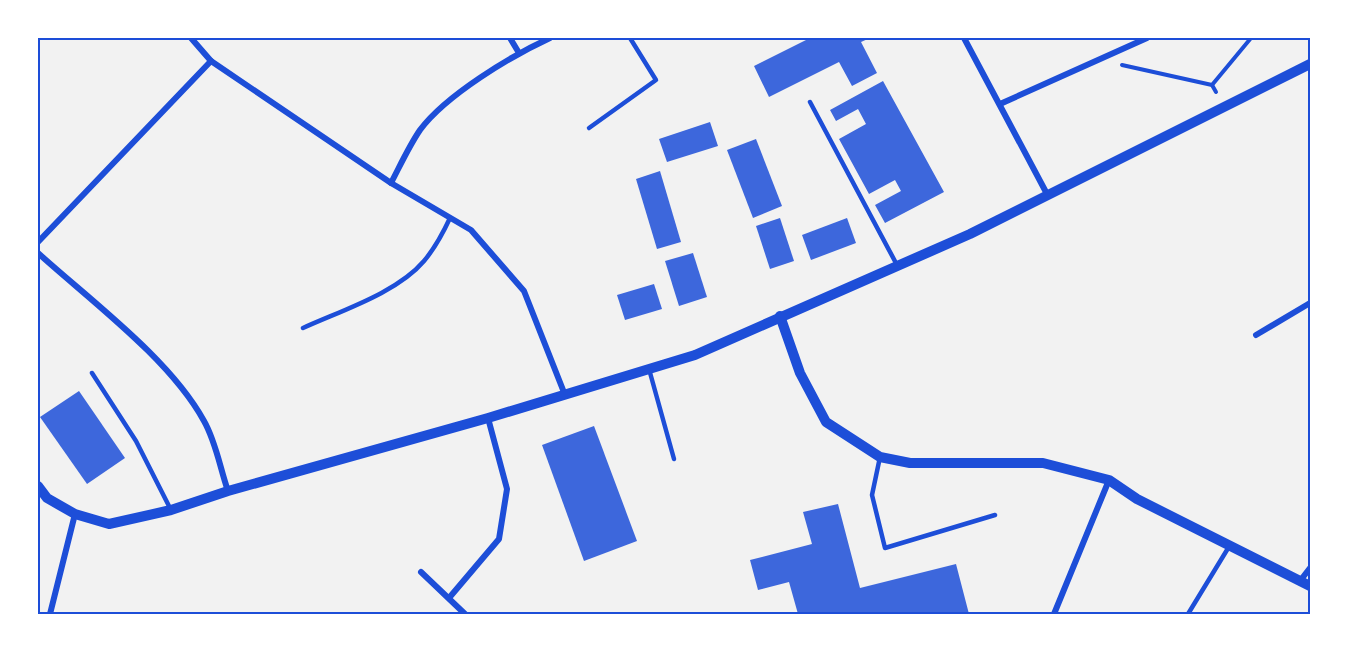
<svg xmlns="http://www.w3.org/2000/svg" width="1348" height="652" viewBox="0 0 1348 652" font-family="'Varela Round',sans-serif">
  <rect width="100%" height="100%" fill="#f2f2f2"/>
  <g fill="#3d67dc">
    <path d="M 810,38 L 870,38 L 861,42 L 877,73 L 852,86 L 839,62 L 769,97 L 754,66 Z"/>
    <path d="M 883,81 L 944,192 L 885,223 L 875,205 L 901,191 L 895,180 L 869,194 L 839,139 L 866,124 L 858,109 L 836,121 L 830,110 Z"/>
    <path d="M 710,122 L 718,146 L 667,162 L 659,139 Z"/>
    <path d="M 756,139 L 782,206 L 753,218 L 727,150 Z"/>
    <path d="M 660,171 L 681,242 L 657,249 L 636,179 Z"/>
    <path d="M 780,218 L 794,261 L 770,269 L 756,226 Z"/>
    <path d="M 847,218 L 856,243 L 811,260 L 802,235 Z"/>
    <path d="M 693,253 L 707,297 L 679,306 L 665,261 Z"/>
    <path d="M 654,284 L 662,309 L 625,320 L 617,295 Z"/>
    <path d="M 79,391 L 125,458 L 87,484 L 40,417 Z"/>
    <path d="M 594,426 L 637,541 L 584,561 L 542,445 Z"/>
    <path d="M 838,504 L 860,588 L 956,564 L 969,614 L 798,614 L 789,582 L 758,590 L 750,560 L 812,544 L 803,512 Z"/>
  </g>
  <g fill="none" stroke-linecap="round" stroke-linejoin="round">
    <g stroke="#1d4ed8" stroke-width="4">
      <path d="M 1122,65 L 1212,85 L 1216,92"/>
      <path d="M 1212,85 L 1251,38"/>
    </g>
    <g stroke="#1d4ed8" stroke-width="4.5">
      <path d="M 810,102 L 897,265"/>
      <path d="M 589,128 L 656,80 L 630,38"/>
      <path d="M 303,328 C 340,311 397,293 424,261 C 435,248 443,233 450,218"/>
      <path d="M 649,369 L 674,459"/>
      <path d="M 92,373 L 136,441 L 171,510"/>
      <path d="M 880,457 L 872,495 L 885,548 L 995,515"/>
      <path d="M 1188,614 L 1230,545"/>
    </g>
    <g stroke="#1d4ed8" stroke-width="6">
      <path d="M 191,38 L 211,61 L 391,183 L 471,230 L 524,291 L 565,395"/>
      <path d="M 510,38 L 519,53"/>
      <path d="M 964,38 L 1047,194"/>
      <path d="M 1000,104 L 1147,38"/>
      <path d="M 391,183 C 400,166 409,146 420,130 C 446,95 511,56 550,38"/>
      <path d="M 38,242 L 211,61"/>
      <path d="M 38,253 C 91,301 170,359 204,421 C 216,442 220,468 228,491"/>
      <path d="M 1256,335 L 1310,303"/>
      <path d="M 421,572 L 465,614"/>
      <path d="M 1300,581 L 1310,568"/>
      <path d="M 449,598 L 499,539 L 507,489 L 488,418"/>
      <path d="M 50,614 L 75,514"/>
      <path d="M 1054,614 L 1109,480"/>
    </g>
    <g stroke="#1d4ed8" stroke-width="10">
      <path d="M 780,316 L 800,373 L 826,422 L 880,457 L 910,463 L 1043,463 L 1109,480 L 1137,499 L 1310,586"/>
      <path d="M 38,486 L 47,498 L 75,514 L 109,524 L 171,510 L 228,491 L 488,418 L 695,355 L 970,234 L 1310,64"/>
    </g>
  </g>
  <rect width="1348" height="652" fill="none" stroke="#ffffff" stroke-width="78"/>
  <rect x="39" y="39" width="1270" height="574" fill="none" stroke="#1d4ed8" stroke-width="2"/>
</svg>
